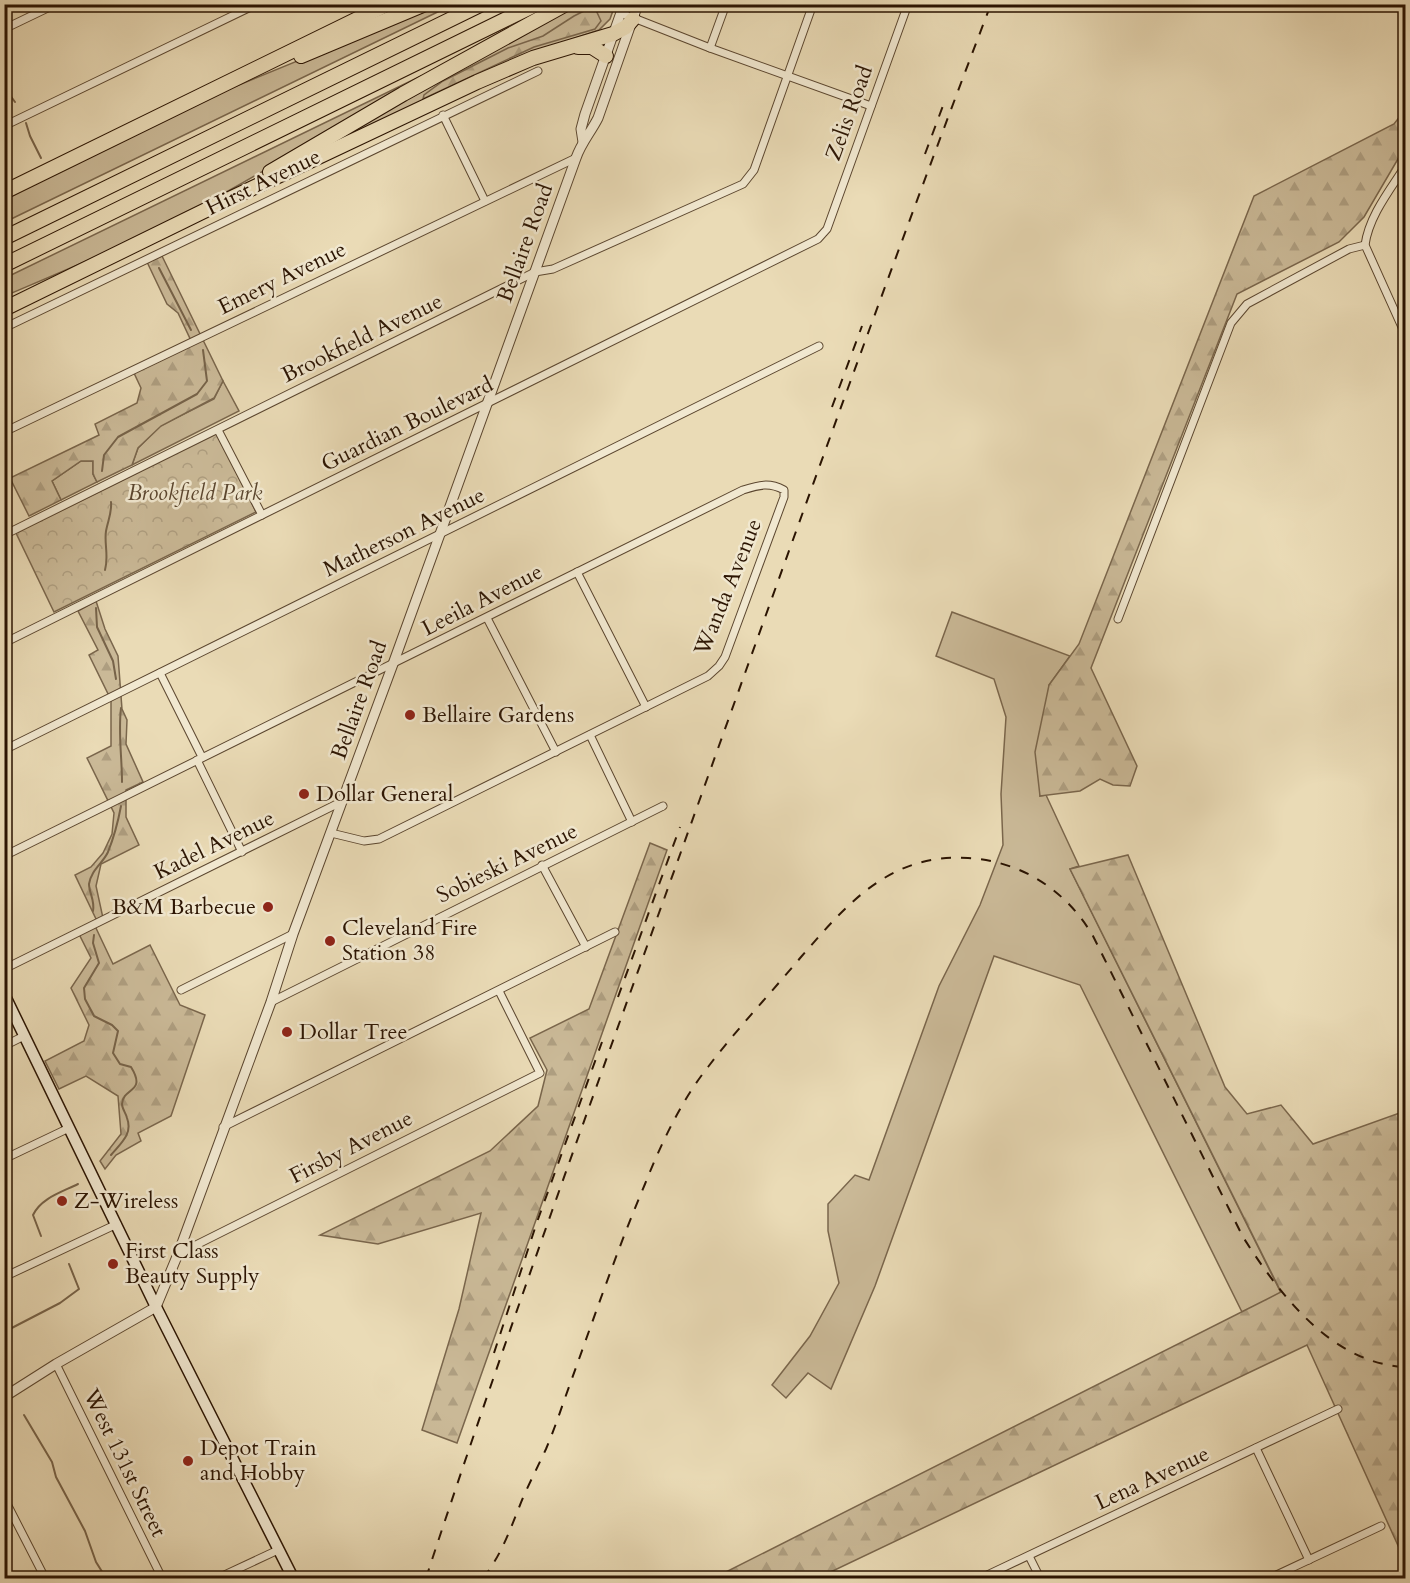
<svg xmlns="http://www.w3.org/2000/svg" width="1410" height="1583" viewBox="0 0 1410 1583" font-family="Cardo,serif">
  <defs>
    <pattern id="forest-firs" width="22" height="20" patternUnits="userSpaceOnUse" patternTransform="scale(1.5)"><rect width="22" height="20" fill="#cab997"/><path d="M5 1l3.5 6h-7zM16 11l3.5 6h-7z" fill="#ae9e80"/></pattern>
    <pattern id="park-crowns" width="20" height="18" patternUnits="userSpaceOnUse" patternTransform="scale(1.5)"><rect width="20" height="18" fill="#cab997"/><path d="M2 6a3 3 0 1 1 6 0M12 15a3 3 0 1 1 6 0" fill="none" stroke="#ae9e80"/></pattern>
  </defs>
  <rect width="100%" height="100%" fill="#eadbb6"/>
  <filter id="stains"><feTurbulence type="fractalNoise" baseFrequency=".00333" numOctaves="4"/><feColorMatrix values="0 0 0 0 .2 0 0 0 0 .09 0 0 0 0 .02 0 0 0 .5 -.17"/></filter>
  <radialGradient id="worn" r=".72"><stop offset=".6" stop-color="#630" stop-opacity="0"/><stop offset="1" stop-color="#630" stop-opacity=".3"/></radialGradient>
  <g fill="#cab997" stroke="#7a664c" stroke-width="1.5">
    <path d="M 434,5 L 452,5 L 5,222 L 5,200 L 26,188 L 229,89 Z"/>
    <path d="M 576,5 L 615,5 L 610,19 L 599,30 L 519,57 L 338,143 L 326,145 Z"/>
    <path d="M 421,76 L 423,79 C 352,118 283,161 212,200 C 146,237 75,266 5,296 L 5,278 Z"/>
    <path d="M 223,381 L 239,411 L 132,465 L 138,448 L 160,426 L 214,399 Z"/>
    <path d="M 81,461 L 93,461 L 93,474 L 97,482 L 61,500 L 52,481 Z"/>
    <path d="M 952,612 L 1070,656 L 1049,685 L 1040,796 L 1046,795 L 1079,866 L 1070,869 L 1281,1293 L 1242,1312 L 1080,985 L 994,956 L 875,1286 L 831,1389 L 808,1373 L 786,1398 L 772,1385 L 810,1336 L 839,1283 L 828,1231 L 828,1204 L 855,1175 L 869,1180 L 939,986 L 980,905 L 1003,845 L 1001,794 L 1006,717 L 994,679 L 936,656 Z"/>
  </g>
  <g fill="url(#forest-firs)" stroke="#7a664c" stroke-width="1.5">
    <path d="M 594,6 L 601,21 L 595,29 L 534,47 L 423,99 L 424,95 L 443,81 L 508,48 L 543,36 L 574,16 Z"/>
    <path d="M 1405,110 L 1405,147 L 1364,217 L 1339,242 L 1237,294 L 1091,668 L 1137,766 L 1130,786 L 1113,785 L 1100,779 L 1080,791 L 1040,796 L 1035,752 L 1049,685 L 1079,644 L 1254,196 L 1394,124 Z"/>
    <path d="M 162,256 L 223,381 L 214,398 L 161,426 L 138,448 L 132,465 L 97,482 L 93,474 L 93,461 L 81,461 L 52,481 L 61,500 L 29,516 L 10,478 L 99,435 L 95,424 L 137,403 L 141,388 L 134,373 L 193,345 L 178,313 L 167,304 L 147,262 Z"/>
    <path d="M 96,601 L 105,629 L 118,656 L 122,709 L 127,720 L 126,744 L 143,782 L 126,790 L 126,817 L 139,845 L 101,864 L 96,886 L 103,918 L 97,921 L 75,875 L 91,867 L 103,853 L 112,834 L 114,813 L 87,758 L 111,746 L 111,700 L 89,655 L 98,650 L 78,611 Z"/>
    <path d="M 650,843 L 667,850 L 457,1443 L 422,1430 L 459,1309 L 481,1213 L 378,1244 L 320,1235 L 490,1151 L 538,1106 L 547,1070 L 530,1038 L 589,1009 Z"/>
    <path d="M 1128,855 L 1225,1087 L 1247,1114 L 1281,1105 L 1313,1144 L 1405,1111 L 1405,1561 L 1307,1345 L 818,1578 L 714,1578 L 1281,1292 L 1070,869 Z"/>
    <path d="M 95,926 L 113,964 L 150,945 L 180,1005 L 205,1015 L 171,1116 L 138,1133 L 141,1141 L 116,1155 L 105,1169 L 100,1161 L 121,1134 L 118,1096 L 86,1076 L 59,1089 L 45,1061 L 84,1041 L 89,1025 L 71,988 L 91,958 L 79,934 Z"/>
  </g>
  <path fill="url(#park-crowns)" stroke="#7a664c" stroke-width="1.5" d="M 217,433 L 256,512 L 54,612 L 16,533 Z"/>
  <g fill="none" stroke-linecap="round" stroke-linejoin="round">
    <g stroke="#776349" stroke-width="2">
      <path d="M 4,87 L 15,102"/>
      <path d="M 26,123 L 30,136 L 41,158"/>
      <path d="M 159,268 L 191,330"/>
      <path d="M 102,471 L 104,455 L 118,437 L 197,394 L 207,381 L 203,350"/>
      <path d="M 105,570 C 109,556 104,544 106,531 C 108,520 112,513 111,502"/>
      <path d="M 96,608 L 97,627 L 113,661 L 116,679"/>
      <path d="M 121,708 C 118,733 122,757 122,782"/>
      <path d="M 93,911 C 95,900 89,893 89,884 C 91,870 103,863 108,852 C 114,837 118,822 121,806"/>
      <path d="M 94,935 L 93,943 L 99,963 L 84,988 L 85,999 L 94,1016 L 112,1025 L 118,1031 L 113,1053 L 120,1064 L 131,1067 C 147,1093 123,1087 122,1104 C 122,1109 126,1113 127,1118 C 133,1134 121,1143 111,1155"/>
      <path d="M 41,1236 L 33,1215 C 41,1198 62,1192 78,1184"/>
      <path d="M 4,1332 L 60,1303 L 79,1289 L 69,1264"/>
      <path d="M 24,1415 L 52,1462 L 56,1477 L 85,1531 L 96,1562 L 106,1578"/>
    </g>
    <g stroke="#5b462f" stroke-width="9">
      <g id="minor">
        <path d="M 621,13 L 710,48 L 871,106"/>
        <path d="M 4,29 L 56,4"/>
        <path d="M 710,48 L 726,4"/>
        <path d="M 443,115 L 485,201"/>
        <path d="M 4,126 L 257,4"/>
        <path d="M 1406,165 C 1390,190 1369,216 1365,245 L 1406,336"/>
        <path d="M 4,328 L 538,71"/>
        <path d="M 218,430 L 262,515"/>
        <path d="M 4,432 L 576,158"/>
        <path d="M 4,535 L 535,272 L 553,269 L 743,184 L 754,170 L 813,4"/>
        <path d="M 577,572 L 646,707"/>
        <path d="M 487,618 L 556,752"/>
        <path d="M 1118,619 L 1231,323 L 1247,304 L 1349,249 L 1365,245"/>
        <path d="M 4,643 L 818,239 L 827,229 L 908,4"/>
        <path d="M 160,673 L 202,757"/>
        <path d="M 590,735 L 632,822"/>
        <path d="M 4,750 L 819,346"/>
        <path d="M 197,760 L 242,852"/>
        <path d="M 4,856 L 743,490 C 759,485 769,482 784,490 L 784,497 L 725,657 L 719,666 L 708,676 L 379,839 L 364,841 L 331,833"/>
        <path d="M 542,865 L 586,947"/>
        <path d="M 4,969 L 343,801"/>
        <path d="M 181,990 L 293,934"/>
        <path d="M 271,1002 L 663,806"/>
        <path d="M 4,1046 L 24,1036"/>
        <path d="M 223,1127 L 615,932"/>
        <path d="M 4,1159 L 69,1128"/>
        <path d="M 178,1254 L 540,1073 L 499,991"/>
        <path d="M 4,1277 L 117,1224"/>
        <path d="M 56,1364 L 162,1578"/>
        <path d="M 1256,1448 L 1309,1560"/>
        <path d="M 4,1498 L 45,1578"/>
        <path d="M 1029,1556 L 1040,1578"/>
        <path d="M 218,1578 L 278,1550"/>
        <path d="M 981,1578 L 1338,1409"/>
        <path d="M 1270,1578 L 1381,1526"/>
      </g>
    </g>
    <g stroke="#5b462f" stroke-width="11">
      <g id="tertiary">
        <path d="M 583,142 L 581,129 L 585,114 L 624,4"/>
        <path d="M 4,1397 L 56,1364 L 156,1307 L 178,1254 L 271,1002 L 293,934 L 393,664 L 576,158 C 581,143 591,132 598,118 L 638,4"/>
      </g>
    </g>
    <g stroke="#2b1402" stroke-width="13">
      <path id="secondary" d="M 4,994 L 156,1307 L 293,1578"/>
    </g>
    <g stroke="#2b1402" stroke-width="16">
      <g id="motorway">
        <path d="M 578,47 L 592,47 L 606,56"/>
        <path d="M 301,56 L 425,4"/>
        <path d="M 270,172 L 403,94 L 566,4"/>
        <path d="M 4,192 L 388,4"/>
        <path d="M 4,238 L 482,4"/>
        <path d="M 4,265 L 537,4"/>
        <path d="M 4,309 L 204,211 L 477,82 L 533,58 L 613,34 L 626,27 L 633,19"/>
      </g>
    </g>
    <use href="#minor" stroke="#f1e8d0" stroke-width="7"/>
    <use href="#tertiary" stroke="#f1e8d0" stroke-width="9"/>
    <use href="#secondary" stroke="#f1e8d0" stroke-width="10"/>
    <use href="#motorway" stroke="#eadbb6" stroke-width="14"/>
    <g stroke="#2b1402" stroke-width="2" stroke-dasharray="10 10" stroke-linecap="butt">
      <path d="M 925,154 L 944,103"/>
      <path d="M 832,407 L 862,326"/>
      <path d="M 618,997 L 680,827"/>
      <path d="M 494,1353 L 537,1222 L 602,1042"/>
      <path d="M 426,1578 C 506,1334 595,1091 682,849 C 783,567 884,284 991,4"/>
      <path d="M 483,1578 C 504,1552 512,1523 525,1493 C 532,1478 539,1464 546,1449 C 555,1428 562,1406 570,1384 C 594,1318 617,1250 645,1184 C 661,1144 681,1101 708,1067 C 737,1029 770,994 801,957 C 847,904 890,853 968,858 C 1021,861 1066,890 1093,936 L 1243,1237 C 1280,1295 1332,1364 1406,1367"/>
    </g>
  </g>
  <g fill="#8f2418" stroke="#f1e8d0" stroke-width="2">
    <circle cx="410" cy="715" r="6"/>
    <circle cx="304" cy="794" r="6"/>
    <circle cx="268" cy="907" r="6"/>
    <circle cx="330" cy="941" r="6"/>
    <circle cx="287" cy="1032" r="6"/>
    <circle cx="62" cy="1201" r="6"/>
    <circle cx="113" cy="1264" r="6"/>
    <circle cx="188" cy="1461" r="6"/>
  </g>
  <g text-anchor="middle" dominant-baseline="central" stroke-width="5" stroke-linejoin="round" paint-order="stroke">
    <g font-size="22" fill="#2b1402" stroke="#f1e8d0">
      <text transform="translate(849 113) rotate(-70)">Zelis Road</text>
      <text transform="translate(263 182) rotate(-26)">Hirst Avenue</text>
      <text transform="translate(525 243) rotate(-70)">Bellaire Road</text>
      <text transform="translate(282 278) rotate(-26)">Emery Avenue</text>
      <text transform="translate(362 338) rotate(-26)">Brookfield Avenue</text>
      <text transform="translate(407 424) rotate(-26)">Guardian Boulevard</text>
      <text transform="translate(404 532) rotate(-26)">Matherson Avenue</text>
      <text transform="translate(728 587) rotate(-68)">Wanda Avenue</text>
      <text transform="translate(482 600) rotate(-27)">Leeila Avenue</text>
      <text transform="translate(359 700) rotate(-70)">Bellaire Road</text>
      <text transform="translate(214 845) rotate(-26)">Kadel Avenue</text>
      <text transform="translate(507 863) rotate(-26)">Sobieski Avenue</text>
      <text transform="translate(351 1147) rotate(-27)">Firsby Avenue</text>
      <text transform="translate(125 1463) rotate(64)">West 131st Street</text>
      <text transform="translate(1152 1478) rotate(-25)">Lena Avenue</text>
    </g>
    <g font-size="22" font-style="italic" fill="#5b462f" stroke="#f1e8d0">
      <text x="195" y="493">Brookfield Park</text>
    </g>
    <g font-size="22" fill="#2b1402" stroke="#f1e8d0" text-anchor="start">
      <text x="422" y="715">Bellaire Gardens</text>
      <text x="316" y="794">Dollar General</text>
      <text x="256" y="907" text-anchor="end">B&amp;M Barbecue</text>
      <text x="342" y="928">Cleveland Fire<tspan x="342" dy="25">Station 38</tspan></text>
      <text x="299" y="1032">Dollar Tree</text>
      <text x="74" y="1201">Z-Wireless</text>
      <text x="125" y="1251">First Class<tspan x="125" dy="25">Beauty Supply</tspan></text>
      <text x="200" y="1448">Depot Train<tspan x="200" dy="25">and Hobby</tspan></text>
    </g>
  </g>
  <rect width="1410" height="1583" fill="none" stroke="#eadbb6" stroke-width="24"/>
  <rect x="6" y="6" width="1398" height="1571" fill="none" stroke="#2b1402" stroke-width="3"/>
  <rect x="12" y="12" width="1386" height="1559" fill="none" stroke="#2b1402" stroke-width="1.5"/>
  <rect width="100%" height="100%" filter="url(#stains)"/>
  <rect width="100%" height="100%" fill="url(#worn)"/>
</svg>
